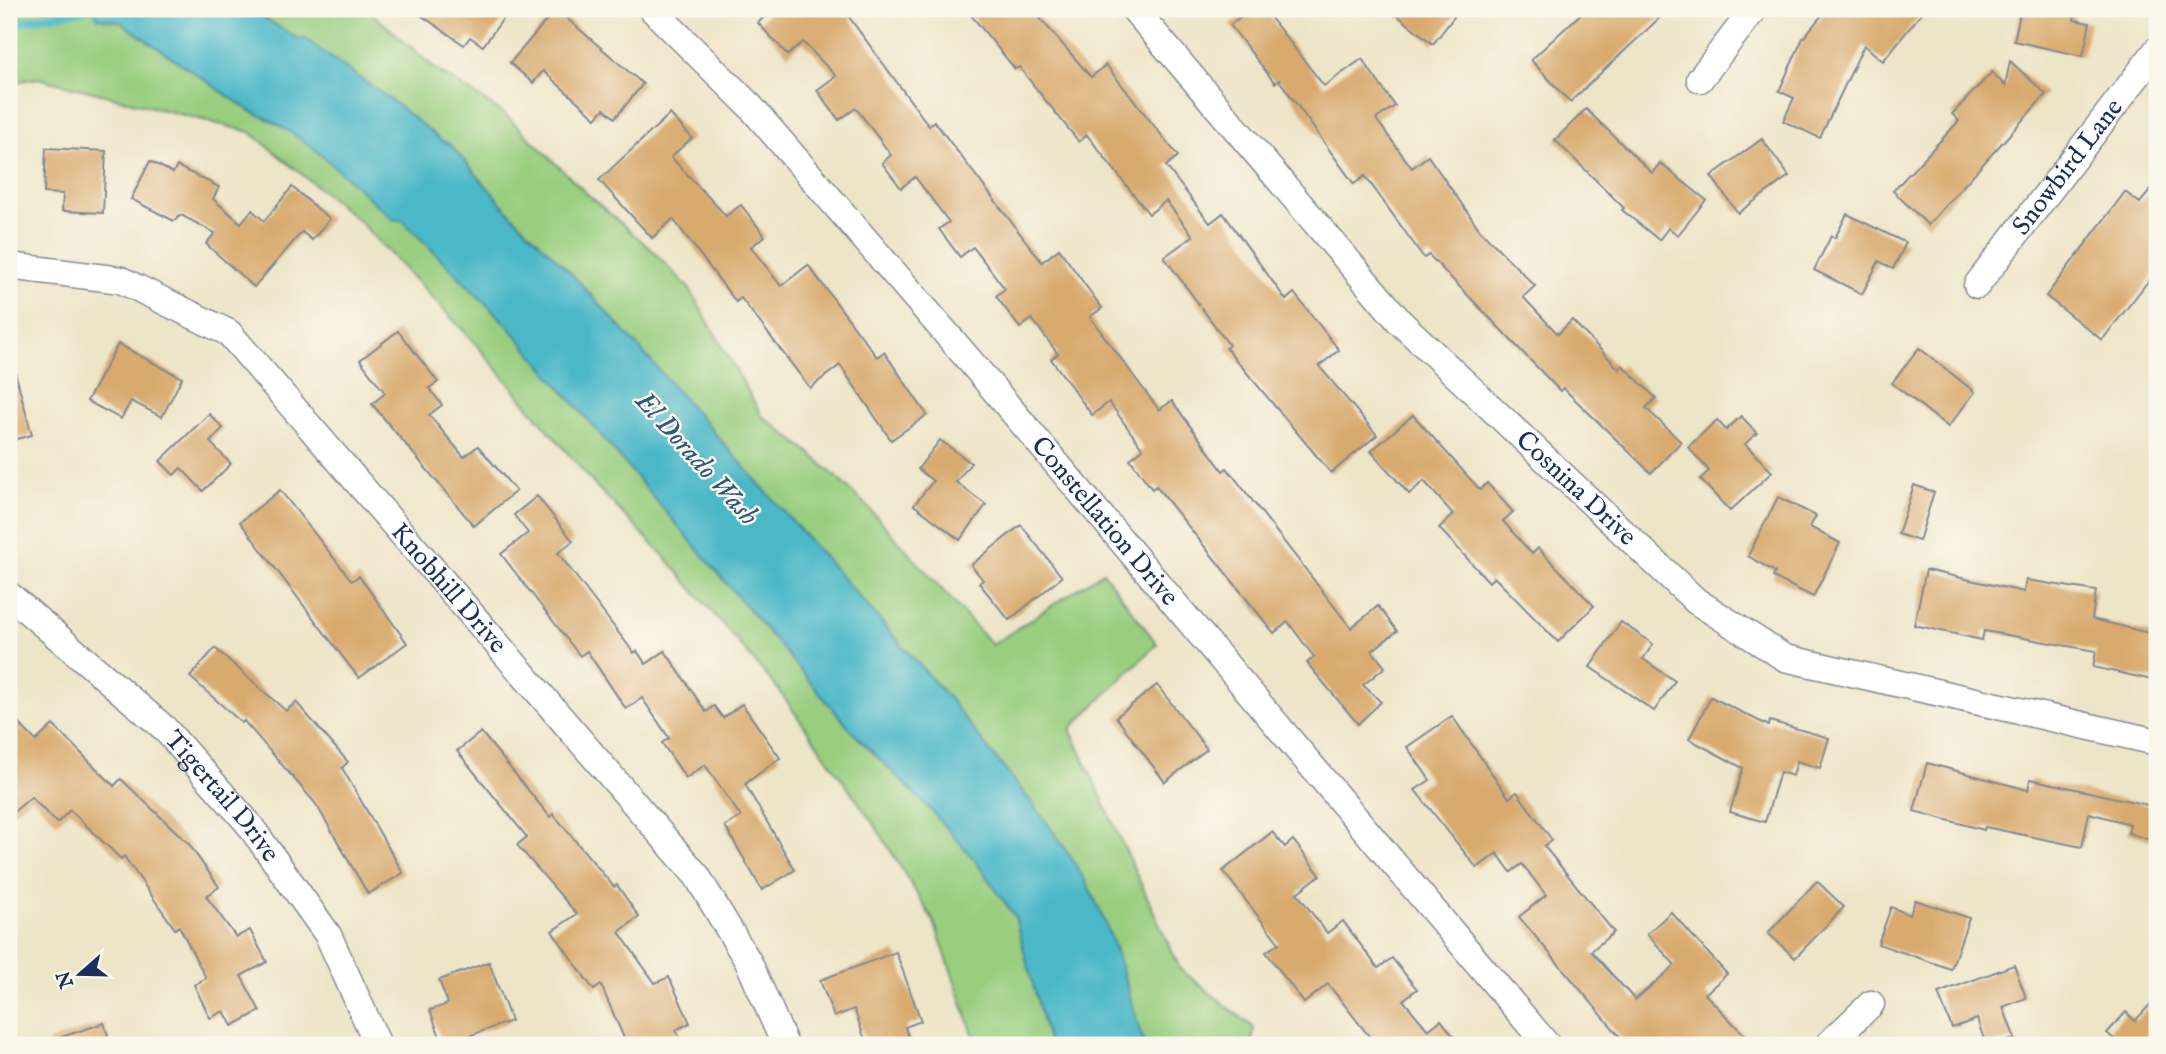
<svg xmlns="http://www.w3.org/2000/svg" width="2166" height="1054" viewBox="0 0 2166 1054" font-family="'IM FELL English',serif">
  <rect width="100%" height="100%" fill="#fbf7ec"/>
  <filter id="ink" filterUnits="userSpaceOnUse"><feTurbulence type="fractalNoise" baseFrequency=".0143" numOctaves="2"/><feDisplacementMap in="SourceGraphic" scale="14" xChannelSelector="R" yChannelSelector="G"/><feConvolveMatrix kernelMatrix="1 2 1 2 8 2 1 2 1" color-interpolation-filters="sRGB"/></filter>
  <filter id="wash" filterUnits="userSpaceOnUse"><feTurbulence type="fractalNoise" baseFrequency=".00686" numOctaves="4" result="noise"/><feDisplacementMap in="SourceGraphic" scale="28" xChannelSelector="R" yChannelSelector="G"/><feGaussianBlur stdDeviation="1.57" result="paint"/><feColorMatrix in="noise" values="0 0 0 0 0 0 0 0 0 0 0 0 0 0 0 0 0 1.4 0 .05"/><feComposite in="paint" operator="in"/></filter>
  <g filter="url(#wash)">
    <rect width="100%" height="100%" fill="#ede5c7"/>
    <path fill="#99ce7f" stroke="#5a7e6e" stroke-width="2" d="M 9,9 L 367,9 L 437,70 L 506,115 L 586,193 L 652,250 L 689,288 L 762,416 L 809,452 L 865,504 L 992,645 L 1103,572 L 1157,644 L 1070,729 L 1180,969 L 1254,1028 L 1252,1045 L 977,1045 L 934,922 L 878,830 L 778,689 L 665,557 L 594,484 L 475,343 L 360,222 L 250,132 L 38,78 L 9,83 Z"/>
    <path fill="#4cb8c8" stroke="#347493" stroke-width="2" d="M 92,9 L 249,9 L 299,39 L 304,38 L 399,106 L 442,141 L 450,144 L 509,212 L 569,271 L 626,333 L 953,703 C 995,761 1045,812 1081,874 C 1113,927 1127,987 1144,1045 L 1049,1045 L 1015,917 L 974,859 L 924,803 L 856,736 L 509,327 L 402,220 L 394,220 C 350,183 304,131 250,111 L 120,22 L 98,18 Z"/>
    <g fill="none" stroke-linecap="round" stroke-linejoin="round">
      <path stroke="#4cb8c8" stroke-width="8" d="M 9,24 L 88,9"/>
    </g>
    <g id="blocks">
      <g fill="#d8aa6e">
        <path d="M 412,9 L 510,9 L 483,46 L 470,37 L 464,45 Z"/>
        <path d="M 556,9 L 643,84 L 615,118 L 604,109 L 596,118 L 543,71 L 533,83 L 510,63 Z"/>
        <path d="M 772,9 L 843,9 L 929,126 L 934,121 L 1042,262 L 1059,249 L 1102,308 L 1090,317 L 1159,410 L 1172,401 L 1223,471 L 1227,468 L 1351,628 L 1378,606 L 1397,631 L 1372,651 L 1385,667 L 1363,685 L 1381,702 L 1358,724 L 1307,663 L 1314,657 L 1288,622 L 1274,633 L 1156,486 L 1152,489 L 1130,459 L 1143,449 L 1109,402 L 1092,415 L 1051,359 L 1058,354 L 1032,319 L 1020,328 L 996,296 L 1005,289 L 973,247 L 960,257 L 939,229 L 949,222 L 915,177 L 901,188 L 882,163 L 891,155 L 856,108 L 839,120 L 817,90 L 836,76 L 803,42 L 788,55 L 758,23 Z"/>
        <path d="M 966,9 L 1032,9 L 1091,77 L 1106,65 L 1178,156 L 1166,166 L 1210,223 L 1223,213 L 1286,300 L 1294,293 L 1339,350 L 1319,366 L 1377,435 L 1331,473 L 1226,348 L 1229,345 L 1164,257 L 1193,236 L 1166,201 L 1149,214 L 1087,135 L 1079,142 L 1019,67 L 1015,69 Z"/>
        <path d="M 1250,9 L 1264,9 L 1324,86 L 1362,59 L 1395,106 L 1376,119 L 1412,168 L 1428,156 L 1480,230 L 1535,286 L 1523,297 L 1558,334 L 1572,320 L 1619,369 L 1622,365 L 1656,398 L 1646,408 L 1681,442 L 1651,473 L 1563,388 L 1560,391 L 1429,255 L 1424,258 L 1365,176 L 1354,184 L 1279,80 L 1275,83 L 1230,25 Z"/>
        <path d="M 1389,9 L 1460,9 L 1433,44 Z"/>
        <path d="M 1586,9 L 1669,9 L 1570,102 L 1531,60 Z"/>
        <path d="M 1827,9 L 1925,9 L 1883,61 L 1864,45 L 1820,138 L 1783,121 L 1794,98 L 1779,91 L 1803,38 Z"/>
        <path d="M 2021,9 L 2076,9 L 2074,20 L 2090,23 L 2083,56 L 2014,41 Z"/>
        <path d="M 2010,61 L 2046,94 L 1928,225 L 1893,191 L 1959,121 L 1952,114 L 1992,72 L 2005,86 Z"/>
        <path d="M 1586,109 L 1652,173 L 1660,163 L 1706,200 L 1678,235 L 1668,228 L 1659,240 L 1622,210 L 1624,208 L 1555,140 Z"/>
        <path d="M 670,114 L 692,138 L 671,157 L 726,216 L 741,205 L 765,236 L 751,247 L 781,286 L 808,265 L 877,357 L 884,352 L 927,415 L 891,440 L 840,365 L 810,388 L 741,298 L 736,302 L 673,219 L 652,238 L 599,180 Z"/>
        <path d="M 1762,139 L 1789,176 L 1738,213 L 1711,176 Z"/>
        <path d="M 46,148 L 106,151 L 103,213 L 62,211 L 63,194 L 44,193 Z"/>
        <path d="M 150,161 L 173,173 L 177,166 L 219,187 L 213,199 L 241,223 L 252,210 L 264,221 L 292,187 L 330,219 L 312,240 L 302,232 L 254,287 L 206,244 L 215,233 L 181,215 L 174,221 L 131,199 Z"/>
        <path d="M 2157,182 L 2157,270 L 2102,340 L 2046,296 L 2125,192 L 2140,203 Z"/>
        <path d="M 1847,214 L 1906,243 L 1893,269 L 1879,261 L 1862,294 L 1814,270 L 1831,236 L 1835,238 Z"/>
        <path d="M 398,331 L 438,382 L 429,388 L 442,405 L 429,415 L 464,457 L 478,446 L 516,491 L 474,526 L 372,404 L 385,393 L 360,360 Z"/>
        <path d="M 118,344 L 182,378 L 162,417 L 131,401 L 121,419 L 87,401 Z"/>
        <path d="M 1919,348 L 1975,392 L 1948,427 L 1892,383 Z"/>
        <path d="M 15,372 L 32,435 L 9,441 L 9,373 Z"/>
        <path d="M 209,414 L 223,428 L 210,442 L 231,464 L 203,491 L 181,468 L 174,475 L 160,461 Z"/>
        <path d="M 1413,415 L 1480,490 L 1487,483 L 1513,512 L 1503,521 L 1532,554 L 1538,548 L 1594,606 L 1558,642 L 1494,577 L 1489,582 L 1439,528 L 1453,514 L 1424,481 L 1409,494 L 1371,451 Z"/>
        <path d="M 1741,416 L 1757,433 L 1745,444 L 1772,472 L 1730,511 L 1700,479 L 1709,471 L 1688,447 L 1717,420 L 1726,430 Z"/>
        <path d="M 940,440 L 971,463 L 956,482 L 986,505 L 960,540 L 914,505 L 933,481 L 918,469 Z"/>
        <path d="M 1914,485 L 1934,492 L 1919,541 L 1898,534 Z"/>
        <path d="M 280,490 L 352,581 L 359,576 L 407,643 L 359,678 L 240,522 Z"/>
        <path d="M 537,496 L 573,541 L 558,553 L 634,653 L 637,651 L 646,664 L 665,651 L 706,712 L 714,706 L 723,718 L 742,704 L 780,758 L 745,784 L 795,870 L 762,890 L 725,826 L 741,817 L 705,765 L 686,778 L 662,743 L 669,738 L 642,698 L 626,709 L 587,651 L 580,656 L 501,554 L 528,533 L 514,515 Z"/>
        <path d="M 1778,497 L 1816,516 L 1810,527 L 1840,543 L 1813,597 L 1773,577 L 1775,572 L 1748,556 Z"/>
        <path d="M 1021,525 L 1062,577 L 1009,620 L 979,583 L 983,580 L 971,565 Z"/>
        <path d="M 1926,570 L 2024,592 L 2026,580 L 2096,591 L 2092,619 L 2157,635 L 2157,681 L 2093,667 L 2096,651 L 1984,631 L 1982,640 L 1914,625 Z"/>
        <path d="M 1621,622 L 1653,644 L 1643,659 L 1675,681 L 1654,711 L 1590,667 Z"/>
        <path d="M 215,648 L 286,711 L 296,702 L 348,762 L 342,768 L 403,873 L 368,894 L 316,804 L 244,721 L 242,723 L 190,677 Z"/>
        <path d="M 1157,685 L 1207,749 L 1165,782 L 1116,717 Z"/>
        <path d="M 1711,697 L 1769,726 L 1770,721 L 1829,738 L 1820,768 L 1797,761 L 1793,776 L 1780,772 L 1765,822 L 1730,812 L 1743,768 L 1689,739 Z"/>
        <path d="M 9,713 L 36,741 L 53,725 L 114,786 L 121,779 L 188,843 L 219,887 L 206,896 L 236,937 L 250,930 L 267,962 L 241,976 L 260,1011 L 232,1026 L 224,1011 L 210,1018 L 194,985 L 206,978 L 179,926 L 175,929 L 124,856 L 121,859 L 70,810 L 57,823 L 31,797 L 9,816 Z"/>
        <path d="M 1452,716 L 1509,798 L 1517,792 L 1552,840 L 1544,846 L 1614,932 L 1591,951 L 1635,1000 L 1675,965 L 1647,934 L 1671,912 L 1727,974 L 1705,994 L 1754,1045 L 1627,1045 L 1519,917 L 1546,895 L 1522,864 L 1511,872 L 1497,853 L 1477,868 L 1415,790 L 1430,780 L 1407,747 Z"/>
        <path d="M 481,732 L 550,817 L 553,814 L 614,887 L 617,885 L 639,917 L 619,932 L 655,983 L 669,977 L 690,1023 L 676,1030 L 683,1045 L 627,1045 L 601,985 L 594,990 L 552,931 L 577,914 L 517,845 L 527,837 L 457,751 Z"/>
        <path d="M 1927,763 L 2028,790 L 2030,779 L 2157,807 L 2157,842 L 2128,833 L 2130,824 L 2089,813 L 2082,847 L 1985,827 L 1984,830 L 1914,811 Z"/>
        <path d="M 1272,832 L 1285,847 L 1293,840 L 1320,875 L 1297,893 L 1327,933 L 1343,921 L 1378,968 L 1392,958 L 1417,989 L 1403,1000 L 1428,1030 L 1441,1020 L 1460,1045 L 1376,1045 L 1328,984 L 1304,1003 L 1266,952 L 1279,943 L 1223,871 Z"/>
        <path d="M 1817,881 L 1844,907 L 1795,958 L 1768,933 Z"/>
        <path d="M 1915,900 L 1969,918 L 1951,969 L 1878,944 L 1891,907 L 1910,915 Z"/>
        <path d="M 896,952 L 921,1021 L 905,1027 L 911,1045 L 867,1045 L 854,1009 L 834,1017 L 820,980 Z"/>
        <path d="M 489,962 L 511,1021 L 443,1045 L 430,1010 L 448,1004 L 439,980 Z"/>
        <path d="M 2014,965 L 2026,998 L 2003,1007 L 2015,1039 L 1986,1045 L 1977,1019 L 1952,1028 L 1938,993 Z"/>
        <path d="M 2157,997 L 2157,1045 L 2121,1045 L 2107,1033 L 2126,1012 L 2135,1021 Z"/>
        <path d="M 104,1023 L 111,1045 L 49,1045 L 49,1041 Z"/>
      </g>
    </g>
  </g>
  <g filter="url(#ink)">
    <use href="#blocks" fill-opacity="0" stroke="#848a92" stroke-width="2"/>
    <g fill="none" stroke-linecap="round" stroke-linejoin="round">
      <g stroke="#848a92" stroke-width="29">
        <g id="minor">
          <path id="s1" d="M 652,9 L 750,106 L 970,361 L 1547,1045"/>
          <path id="s2" d="M 1134,9 L 1400,322 L 1696,601 L 1785,658 L 2157,742"/>
          <path d="M 1700,79 L 1754,9"/>
          <path id="s3" d="M 9,266 L 121,280 L 229,333 L 697,876 L 749,963 L 785,1045"/>
          <path id="s4" d="M 1977,285 L 2157,50"/>
          <path id="s5" d="M 9,595 L 164,728 L 248,823 L 328,935 L 378,1045"/>
          <path d="M 1828,1045 L 1871,1004"/>
        </g>
      </g>
      <use href="#minor" stroke="#fff" stroke-width="26"/>
    </g>
  </g>
  <g text-anchor="middle" dominant-baseline="central" stroke-width="5" stroke-linejoin="round" paint-order="stroke">
    <g font-size="26" fill="#1b2f5e" stroke="#fbf7ec">
      <text stroke="none"><textPath href="#s4" startOffset="149">Snowbird Lane</textPath></text>
      <text stroke="none"><textPath href="#s2" startOffset="653">Cosnina Drive</textPath></text>
      <text stroke="none"><textPath href="#s1" startOffset="684">Constellation Drive</textPath></text>
      <text stroke="none"><textPath href="#s3" startOffset="570">Knobhill Drive</textPath></text>
      <text stroke="none"><textPath href="#s5" startOffset="294">Tigertail Drive</textPath></text>
    </g>
    <g font-size="28" font-style="italic" fill="#2a587e" stroke="#fbf7ec">
      <text transform="translate(696 459) rotate(48)">El Dorado Wash</text>
    </g>
  </g>
  <rect width="2166" height="1054" fill="none" stroke="#fbf7ec" stroke-width="35"/>
  <g transform="translate(80 974) rotate(250)" stroke="#fbf7ec" stroke-width="5" paint-order="stroke">
  <path d="M0-5L12 26L0 18L-12 26Z" fill="#1b2f5e"/>
  <text y="-10" font-size="19" font-weight="bold" text-anchor="middle" fill="#1b2f5e">N</text>
  </g>
</svg>
